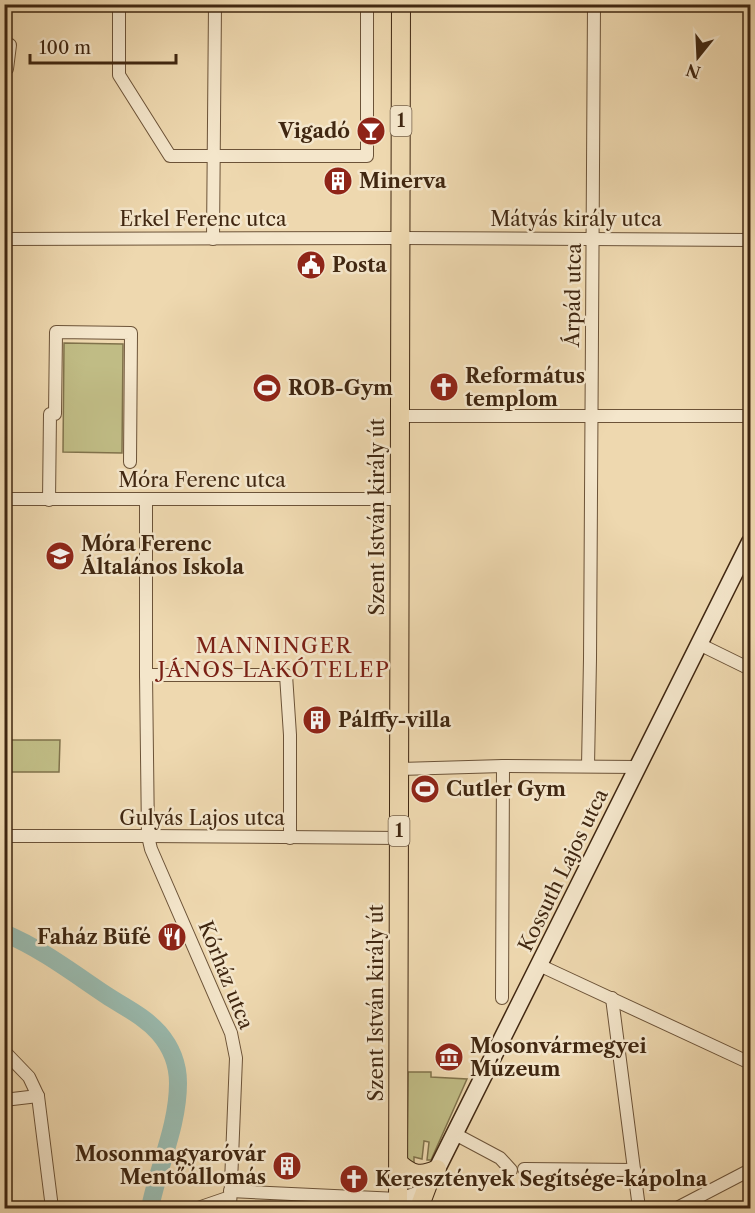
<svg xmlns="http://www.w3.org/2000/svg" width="755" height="1213" viewBox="0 0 755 1213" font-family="'Libre Caslon Text',serif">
  <rect width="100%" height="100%" fill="#eed8af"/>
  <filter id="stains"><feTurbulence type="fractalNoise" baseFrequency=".00333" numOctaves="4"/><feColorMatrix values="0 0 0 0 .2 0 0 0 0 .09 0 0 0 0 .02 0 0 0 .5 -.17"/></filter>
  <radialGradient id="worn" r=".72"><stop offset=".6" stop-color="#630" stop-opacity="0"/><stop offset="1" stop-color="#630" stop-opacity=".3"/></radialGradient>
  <g fill="#c0bc85" stroke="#80724b" stroke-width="1.5">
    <path d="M 64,343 L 123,344 L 122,453 L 63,452 Z"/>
    <path d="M 5,740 L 60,740 L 59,772 L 5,772 Z"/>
    <path d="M 408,1072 L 431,1072 L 431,1077 L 467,1079 L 431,1160 L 427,1160 L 429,1142 L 424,1141 L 422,1159 L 414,1157 L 414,1169 L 409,1163 L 407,1157 Z"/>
  </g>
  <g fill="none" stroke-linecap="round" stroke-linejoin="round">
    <path stroke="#99b9ad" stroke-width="18" d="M 4,933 C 42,949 73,973 106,995 C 124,1007 144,1016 159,1033 C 171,1047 178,1064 178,1083 C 178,1126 158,1167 150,1208"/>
    <g stroke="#6c5338" stroke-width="14">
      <g id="minor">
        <path d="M 119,4 L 119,75 L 170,156 L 367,156 L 367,4"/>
        <path d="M 7,69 L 10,45"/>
        <path d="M 4,239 L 401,238 L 750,240"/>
        <path d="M 213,239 L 215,4"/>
        <path d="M 400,416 L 750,416"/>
        <path d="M 4,499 L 400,499"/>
        <path d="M 49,500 L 50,414 L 55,414 L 56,332 L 131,333 L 130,462"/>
        <path d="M 146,500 L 146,675 L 148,836 L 151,849 L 231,1033 L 236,1058 L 230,1208"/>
        <path d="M 699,644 L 750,669"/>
        <path d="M 146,675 L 286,675 L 290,735 L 290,838"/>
        <path d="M 588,766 L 590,659 L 594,4"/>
        <path d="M 400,769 L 503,766 L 638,767"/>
        <path d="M 4,836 L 148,836 L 399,838"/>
        <path d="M 539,965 L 750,1063"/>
        <path d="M 502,998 L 503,766"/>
        <path d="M 612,998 L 639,1208"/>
        <path d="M 4,1051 L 29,1077 L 38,1096 L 52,1208"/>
        <path d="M 4,1100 L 38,1096"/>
        <path d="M 455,1134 L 500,1158 L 511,1170"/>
        <path d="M 524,1169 L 634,1170"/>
        <path d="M 230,1191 L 398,1199"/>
        <path d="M 198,1208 L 230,1197"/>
        <path d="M 677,1208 L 750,1170"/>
      </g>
    </g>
    <g stroke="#402711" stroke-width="19">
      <path id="secondary" d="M 398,1199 C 421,1199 427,1187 437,1169 L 750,542"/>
    </g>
    <g stroke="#402711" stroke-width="20">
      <g id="primary">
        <path d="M 399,1163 C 412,1175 421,1177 437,1169"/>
        <path d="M 398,1208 L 401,4"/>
        <path d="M 419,1208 L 428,1184"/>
      </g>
    </g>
    <use href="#minor" stroke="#f4e6cb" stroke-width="12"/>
    <use href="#secondary" stroke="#f4e6cb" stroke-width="16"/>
    <use href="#primary" stroke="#eed8af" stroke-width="18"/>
  </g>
  <defs>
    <g id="bar-disc" transform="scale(1.5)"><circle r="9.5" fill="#8f2418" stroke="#f4e6cb"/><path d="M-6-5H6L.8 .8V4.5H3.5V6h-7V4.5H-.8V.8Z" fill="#fff"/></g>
    <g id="building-disc" transform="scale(1.5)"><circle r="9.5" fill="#8f2418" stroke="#f4e6cb"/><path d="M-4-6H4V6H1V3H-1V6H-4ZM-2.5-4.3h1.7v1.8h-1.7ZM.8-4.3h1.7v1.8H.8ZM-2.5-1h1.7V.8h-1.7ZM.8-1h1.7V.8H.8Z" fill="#fff"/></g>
    <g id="civic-disc" transform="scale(1.5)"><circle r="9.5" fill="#8f2418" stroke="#f4e6cb"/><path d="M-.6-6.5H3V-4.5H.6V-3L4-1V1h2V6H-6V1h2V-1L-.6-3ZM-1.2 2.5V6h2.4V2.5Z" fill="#fff"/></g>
    <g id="church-disc" transform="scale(1.5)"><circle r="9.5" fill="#8f2418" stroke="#f4e6cb"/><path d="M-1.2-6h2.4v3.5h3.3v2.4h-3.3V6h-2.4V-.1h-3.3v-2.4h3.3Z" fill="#fff"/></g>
    <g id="stadium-disc" transform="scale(1.5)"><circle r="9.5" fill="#8f2418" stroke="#f4e6cb"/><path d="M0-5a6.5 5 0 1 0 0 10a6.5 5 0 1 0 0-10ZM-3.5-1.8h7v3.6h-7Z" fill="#fff"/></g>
    <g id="school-disc" transform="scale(1.5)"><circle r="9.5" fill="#8f2418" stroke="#f4e6cb"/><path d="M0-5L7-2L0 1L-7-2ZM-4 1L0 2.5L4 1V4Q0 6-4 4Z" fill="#fff"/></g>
    <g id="restaurant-disc" transform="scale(1.5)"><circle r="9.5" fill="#8f2418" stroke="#f4e6cb"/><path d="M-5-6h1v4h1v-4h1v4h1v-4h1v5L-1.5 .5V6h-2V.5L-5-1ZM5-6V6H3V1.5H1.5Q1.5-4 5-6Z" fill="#fff"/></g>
    <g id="museum-disc" transform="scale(1.5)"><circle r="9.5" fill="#8f2418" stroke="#f4e6cb"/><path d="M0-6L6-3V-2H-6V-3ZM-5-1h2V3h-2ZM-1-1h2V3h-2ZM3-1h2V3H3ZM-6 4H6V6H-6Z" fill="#fff"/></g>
  </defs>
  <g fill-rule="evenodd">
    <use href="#bar-disc" x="371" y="131"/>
    <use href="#building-disc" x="338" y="181"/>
    <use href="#civic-disc" x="311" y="265"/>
    <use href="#church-disc" x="444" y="387"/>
    <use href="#stadium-disc" x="267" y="388"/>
    <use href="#school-disc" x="60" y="556"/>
    <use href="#building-disc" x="317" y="720"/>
    <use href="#stadium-disc" x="425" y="789"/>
    <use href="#restaurant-disc" x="172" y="937"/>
    <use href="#museum-disc" x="449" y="1057"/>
    <use href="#building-disc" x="287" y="1166"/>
    <use href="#church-disc" x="354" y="1179"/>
  </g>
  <g text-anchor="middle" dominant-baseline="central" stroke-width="5" stroke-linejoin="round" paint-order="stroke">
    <g fill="#f4e6cb" stroke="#766049" stroke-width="1.5">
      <rect x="390.5" y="106" width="21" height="30" rx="4.5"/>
      <rect x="388.5" y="816" width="21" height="30" rx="4.5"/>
    </g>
    <g font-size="18" font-weight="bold" fill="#402711">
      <text x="401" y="121">1</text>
      <text x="399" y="831">1</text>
    </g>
    <g font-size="20" font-weight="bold" fill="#402711" stroke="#f4e6cb" text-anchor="start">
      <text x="350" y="131" text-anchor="end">Vigadó</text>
      <text x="359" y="181">Minerva</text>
      <text x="332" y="265">Posta</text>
      <text x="465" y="376">Református<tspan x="465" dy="23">templom</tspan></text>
      <text x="288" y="388">ROB-Gym</text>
      <text x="81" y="544">Móra Ferenc<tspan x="81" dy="23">Általános Iskola</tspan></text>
      <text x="338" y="720">Pálffy-villa</text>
      <text x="446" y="789">Cutler Gym</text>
      <text x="151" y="937" text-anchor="end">Faház Büfé</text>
      <text x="470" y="1046">Mosonvármegyei<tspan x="470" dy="23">Múzeum</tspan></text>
      <text x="266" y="1154" text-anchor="end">Mosonmagyaróvár<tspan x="266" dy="23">Mentőállomás</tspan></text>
      <text x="375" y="1179">Keresztények Segítsége-kápolna</text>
    </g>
    <g font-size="20" fill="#402711" stroke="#f4e6cb">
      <text x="203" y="219">Erkel Ferenc utca</text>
      <text x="576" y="219">Mátyás király utca</text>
      <text transform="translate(573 295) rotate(-89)">Árpád utca</text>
      <text x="202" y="480">Móra Ferenc utca</text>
      <text transform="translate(377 517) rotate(-90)">Szent István király út</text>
      <text x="202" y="818">Gulyás Lajos utca</text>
      <text transform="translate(563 870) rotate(-64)">Kossuth Lajos utca</text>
      <text transform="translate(226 975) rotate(68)">Kórház utca</text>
      <text transform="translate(376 1003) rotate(-90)">Szent István király út</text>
    </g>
    <g font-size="21" letter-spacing="1.5" fill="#7a1f14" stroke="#f4e6cb">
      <text x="274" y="645">MANNINGER<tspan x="274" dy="24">JÁNOS LAKÓTELEP</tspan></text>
    </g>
  </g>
  <rect width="755" height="1213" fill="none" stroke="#eed8af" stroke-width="24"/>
  <rect x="6" y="6" width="743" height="1201" fill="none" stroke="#402711" stroke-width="3"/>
  <rect x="12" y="12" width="731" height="1189" fill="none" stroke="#402711" stroke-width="1.5"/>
  <g transform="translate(698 57) rotate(198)" stroke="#f4e6cb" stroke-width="4.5" paint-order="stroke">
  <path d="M0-4.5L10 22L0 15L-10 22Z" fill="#402711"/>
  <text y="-9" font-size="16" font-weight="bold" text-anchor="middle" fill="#402711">N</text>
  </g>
  <path d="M30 54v9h146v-9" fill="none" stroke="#402711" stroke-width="3"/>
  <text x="39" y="54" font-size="18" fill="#402711" stroke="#f4e6cb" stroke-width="4.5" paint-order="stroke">100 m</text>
  <rect width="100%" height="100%" filter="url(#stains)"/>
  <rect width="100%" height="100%" fill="url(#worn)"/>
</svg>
